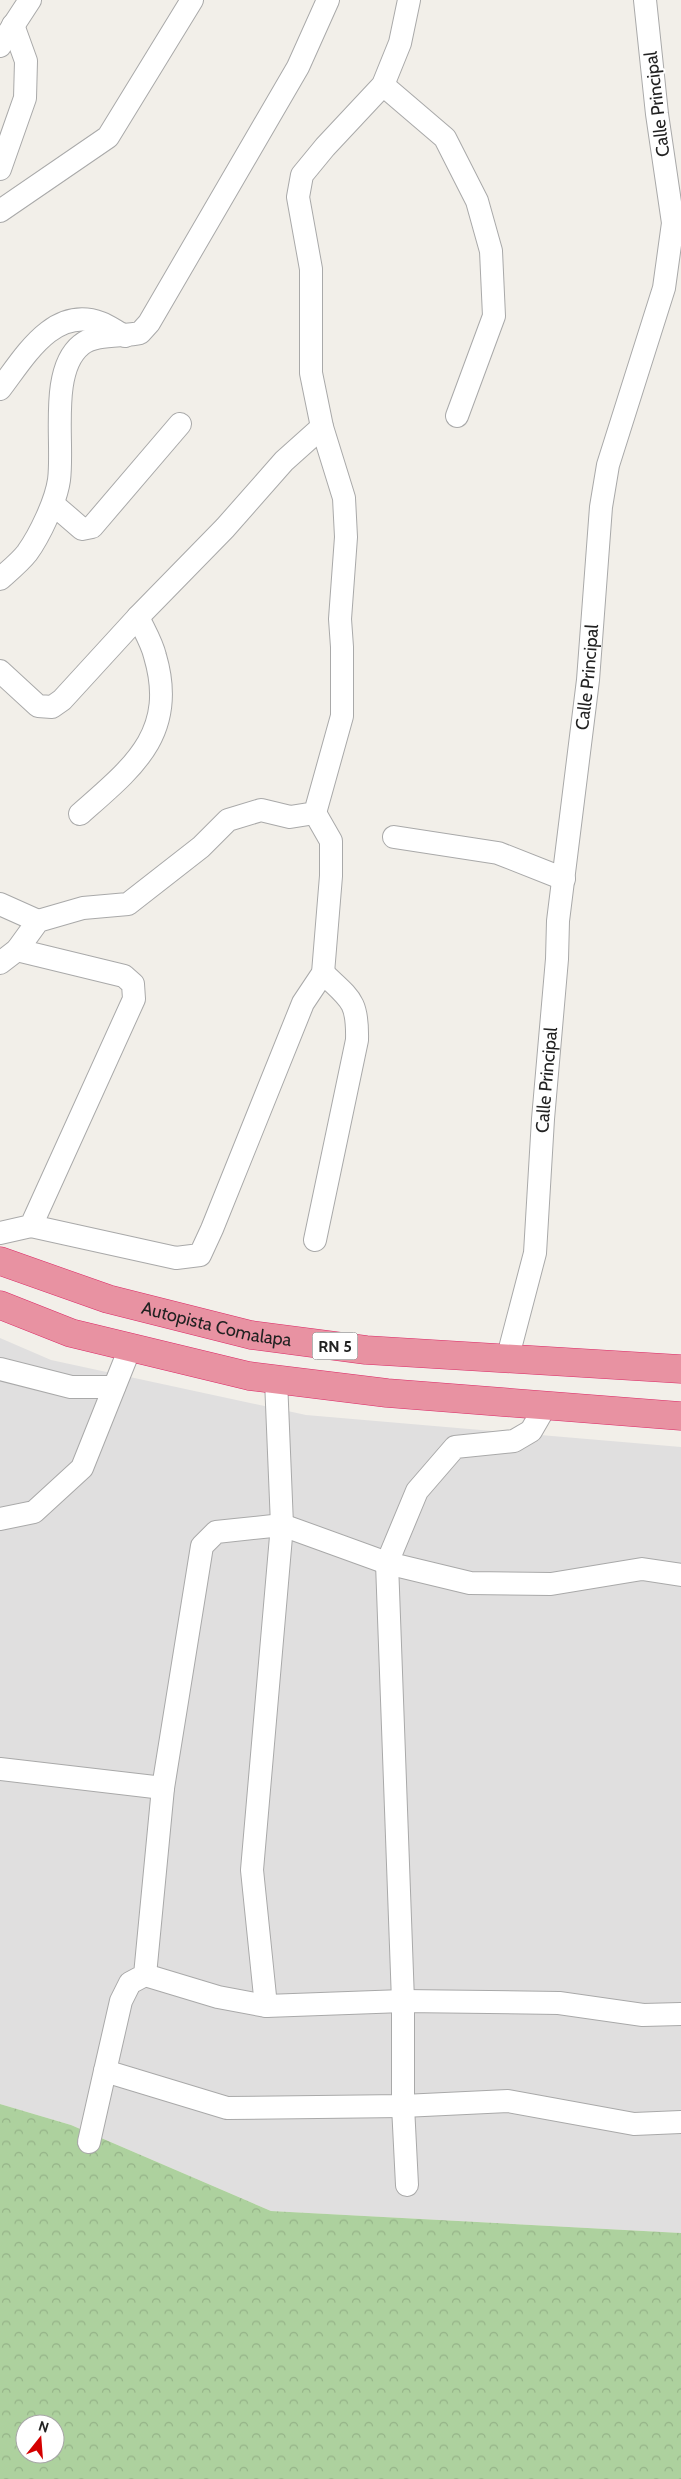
<svg xmlns="http://www.w3.org/2000/svg" width="681" height="2479" viewBox="0 0 681 2479" font-family="Cabin,sans-serif">
  <defs>
    <pattern id="forest-crowns" width="20" height="18" patternUnits="userSpaceOnUse" patternTransform="scale(1.25)"><rect width="20" height="18" fill="#add19e"/><path d="M2 6a3 3 0 1 1 6 0M12 15a3 3 0 1 1 6 0" fill="none" stroke="#95b388"/></pattern>
  </defs>
  <rect width="100%" height="100%" fill="#f2efe9"/>
  <path fill="#e0dfdf" d="M 0,1338 L 51,1360 L 306,1415 L 681,1447 L 681,2233 L 271,2211 L 71,2125 L 0,2104 Z"/>
  <path fill="url(#forest-crowns)" fill-rule="evenodd" d="M 0,2104 L 71,2125 L 271,2211 L 681,2233 L 681,2479 L 0,2479 ZM 25,2424 L 55,2424 L 55,2454 L 25,2454 Z"/>
  <g fill="none" stroke-linecap="round" stroke-linejoin="round">
    <g stroke="#a9a9a9" stroke-width="24">
      <g id="minor">
        <path d="M 0,46 L 30,0"/>
        <path d="M 383,85 L 445,138 L 477,201 L 491,251 L 494,316 L 457,416"/>
        <path d="M 0,169 L 25,98 L 26,61 L 13,25"/>
        <path d="M 0,211 L 108,137 L 192,0"/>
        <path d="M 0,389 C 24,358 53,305 101,323 C 109,326 117,332 125,336"/>
        <path d="M 53,504 L 82,529 L 92,527 L 180,424"/>
        <path d="M 0,579 C 9,571 20,562 27,553 C 40,535 56,501 59,480 C 64,443 49,371 81,345 C 95,333 123,337 140,333 L 149,323 L 298,67 L 328,0"/>
        <path d="M 0,671 L 38,706 L 52,707 L 62,700 L 138,617 L 225,528 L 284,461 L 322,427"/>
        <path d="M 80,814 C 132,768 178,734 155,656 C 152,643 144,630 138,617"/>
        <path d="M 394,837 L 498,853 L 564,879"/>
        <path d="M 0,904 L 38,921"/>
        <path d="M 0,963 L 17,950 L 38,921 L 83,908 L 128,904 L 201,847 L 228,820 L 261,810 L 290,817 L 315,813 L 342,716 L 342,647 L 340,619 L 346,537 L 344,498 L 322,427 L 311,373 L 311,269 L 298,197 L 302,175 L 325,147 L 383,85 L 400,43 L 409,0"/>
        <path d="M 31,1226 L 176,1258 L 200,1255 L 212,1229 L 303,1003 L 323,973 L 331,876 L 331,841 L 315,813"/>
        <path d="M 0,1233 L 31,1226 L 134,999 L 133,984 L 124,976 L 17,950"/>
        <path d="M 315,1240 L 357,1040 C 358,1000 350,999 323,973"/>
        <path id="s1" d="M 507,1360 L 535,1253 L 543,1119 L 557,959 L 558,921 L 588,680 L 601,507 L 608,465 L 664,288 L 673,223 L 657,114 L 645,0"/>
        <path d="M 0,1369 L 71,1387 L 114,1387"/>
        <path d="M 0,1519 L 34,1512 L 82,1468 L 130,1348"/>
        <path d="M 0,1769 L 163,1788 L 145,1975 L 130,1983 L 121,2001 L 105,2071 L 227,2108 L 403,2106 L 508,2101 L 634,2124 L 681,2122"/>
        <path d="M 163,1788 L 202,1546 L 216,1532 L 282,1525 L 387,1563 L 470,1583 L 551,1584 L 642,1569 L 681,1575"/>
        <path d="M 145,1975 L 218,1997 L 266,2006 L 403,2001 L 559,2003 L 643,2015 L 681,2014"/>
        <path d="M 266,2006 L 252,1870 L 282,1525 L 276,1380"/>
        <path d="M 89,2142 L 105,2071"/>
        <path d="M 407,2185 L 403,2106 L 403,2001 L 387,1563 L 417,1491 L 455,1447 L 514,1441 L 531,1431 L 546,1405"/>
      </g>
    </g>
    <g stroke="#dc2a67" stroke-width="29">
      <g id="highway">
        <path id="s2" d="M 0,1261 L 108,1299 L 251,1335 L 366,1350 L 681,1369"/>
        <path d="M 0,1305 L 71,1333 L 249,1376 L 387,1393 L 681,1416"/>
      </g>
    </g>
    <use href="#minor" stroke="#fff" stroke-width="22"/>
    <use href="#highway" stroke="#e892a2" stroke-width="28"/>
  </g>
  <g text-anchor="middle" dominant-baseline="central" stroke-width="4" stroke-linejoin="round" paint-order="stroke">
    <rect fill="#fff" stroke="#646464" stroke-width="1" x="312.5" y="1332.5" width="45" height="27" rx="4"/>
    <g font-size="16" font-weight="bold" fill="#222">
      <text x="335" y="1346">RN 5</text>
    </g>
    <g font-size="18" fill="#222" stroke="#fff">
      <text transform="translate(657 104) rotate(-97)">Calle Principal</text>
      <text stroke="none"><textPath href="#s1" startOffset="689">Calle Principal</textPath></text>
      <text stroke="none"><textPath href="#s1" startOffset="284">Calle Principal</textPath></text>
      <text stroke="none"><textPath href="#s2" startOffset="226">Autopista Comalapa</textPath></text>
    </g>
  </g>
  <g transform="translate(40 2439) rotate(17)"><circle r="24" fill="#ffffff" stroke="#a7a7a7"/>
  <path d="M0-4L9 19L0 12L-9 19Z" fill="#d40000"/>
  <text y="-8" font-size="14" font-weight="bold" text-anchor="middle" fill="#222222">N</text>
  </g>
</svg>
